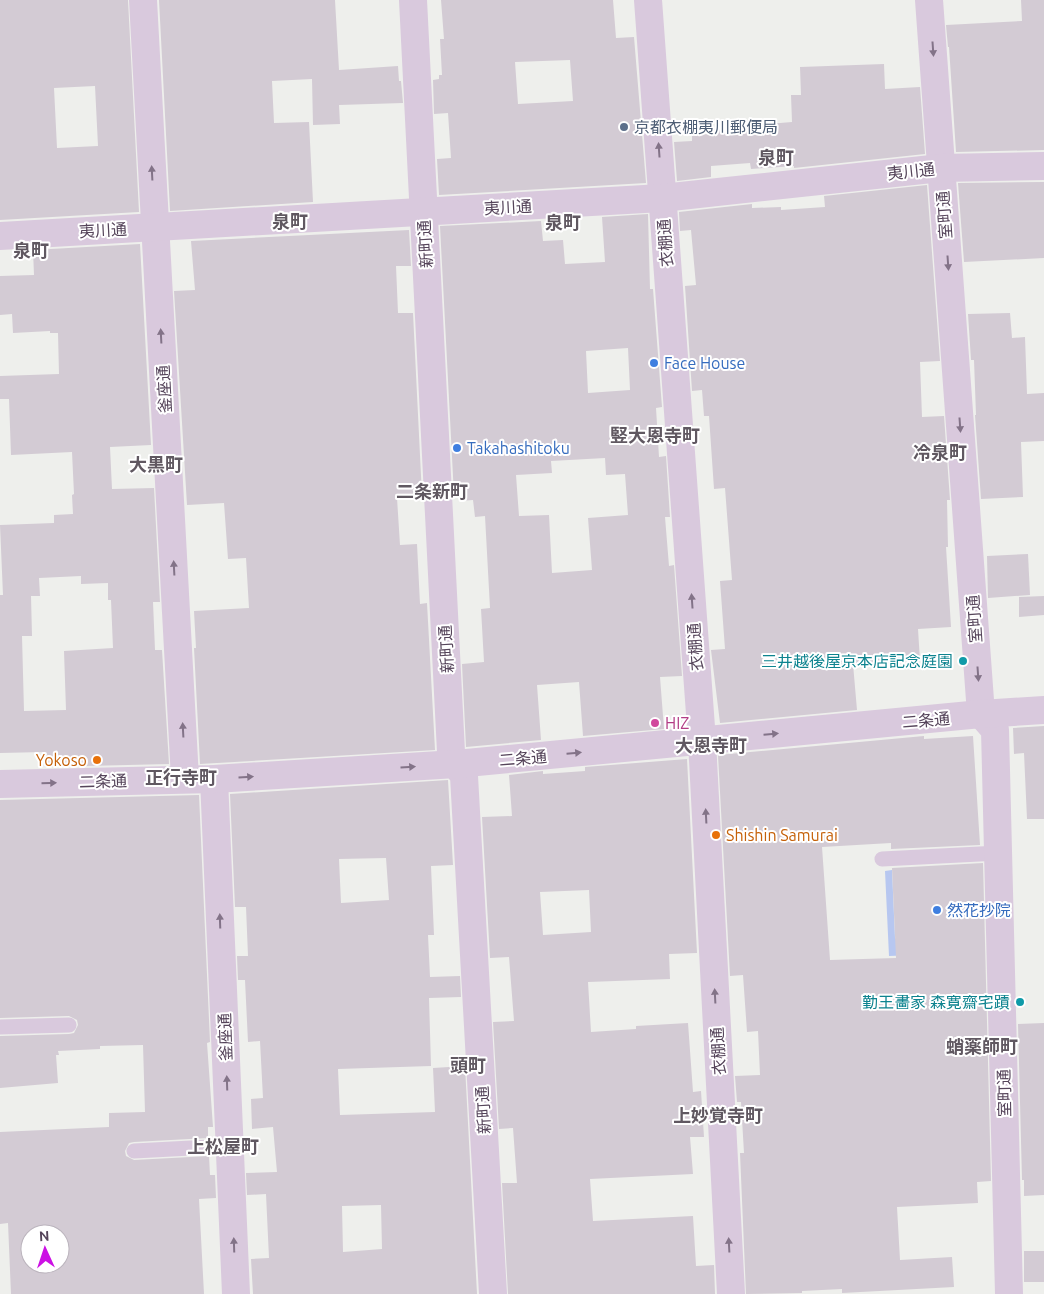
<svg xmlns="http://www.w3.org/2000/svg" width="1044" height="1294" viewBox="0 0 1044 1294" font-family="Ubuntu,'Noto Sans JP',sans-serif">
  <rect width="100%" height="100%" fill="#eeefec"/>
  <path fill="#b7c7f0" d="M 892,870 L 895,938 L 915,955 L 889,956 L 885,871 Z"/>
  <g fill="#d3cbd4" fill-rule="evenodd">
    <path d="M 0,0 L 128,0 L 139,212 L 0,220 ZM 95,86 L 98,146 L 57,148 L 54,88 Z"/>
    <path d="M 159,0 L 335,0 L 339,70 L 398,66 L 399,81 L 401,81 L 403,103 L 339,105 L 340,124 L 313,125 L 312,79 L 272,81 L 274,123 L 309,122 L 313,202 L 170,211 Z"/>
    <path d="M 441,0 L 613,0 L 616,38 L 634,37 L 646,183 L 439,195 L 437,159 L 451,158 L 448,113 L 434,114 L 433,80 L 439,79 L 439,75 L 442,75 L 440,39 L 444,39 ZM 570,60 L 573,101 L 518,104 L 515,62 Z"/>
    <path d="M 1021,0 L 1044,0 L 1044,150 L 956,152 L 949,47 L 948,47 L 946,25 L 1022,21 Z"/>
    <path d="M 884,64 L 885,89 L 920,87 L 925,154 L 794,168 L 794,166 L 751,169 L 750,163 L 711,166 L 711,177 L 677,181 L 674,142 L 692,141 L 692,135 L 711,134 L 710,129 L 792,122 L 791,95 L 801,95 L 800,67 Z"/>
    <path d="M 1044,182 L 1044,258 L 964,262 L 958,183 Z"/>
    <path d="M 927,185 L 940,361 L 920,362 L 922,417 L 944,416 L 950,500 L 947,500 L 948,547 L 946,547 L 951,627 L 918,629 L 920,661 L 853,664 L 857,710 L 720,723 L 711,650 L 725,649 L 720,581 L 732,580 L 725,488 L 714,489 L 709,416 L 704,416 L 702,390 L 692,391 L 685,286 L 696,285 L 691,230 L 680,231 L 679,212 L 752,204 L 752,208 L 781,207 L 781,210 L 825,207 L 824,196 Z"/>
    <path d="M 648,214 L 650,289 L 653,289 L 662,407 L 656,408 L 659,457 L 666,456 L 670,517 L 665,517 L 669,566 L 674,565 L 682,676 L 660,677 L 664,729 L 583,736 L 579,682 L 537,685 L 541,740 L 466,747 L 462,664 L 484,662 L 481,609 L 490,608 L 485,516 L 475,517 L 473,500 L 459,501 L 459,494 L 454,495 L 440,226 L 541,221 L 543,241 L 563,240 L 565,264 L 605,262 L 602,217 ZM 628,348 L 630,390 L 588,393 L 586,351 ZM 605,458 L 606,475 L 625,474 L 628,515 L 588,518 L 592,570 L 552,573 L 549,515 L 519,516 L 516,475 L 552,473 L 551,461 Z"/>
    <path d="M 409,230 L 411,266 L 396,266 L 398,313 L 413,313 L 422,496 L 397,498 L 400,545 L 417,544 L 420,604 L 427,603 L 435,750 L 200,764 L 194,648 L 196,648 L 194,611 L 249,608 L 246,558 L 228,559 L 224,503 L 187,505 L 174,291 L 195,290 L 191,241 Z"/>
    <path d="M 140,244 L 151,445 L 110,447 L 112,489 L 154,488 L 160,602 L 153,602 L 155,650 L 162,650 L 169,764 L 45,767 L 44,752 L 0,753 L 0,595 L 3,595 L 0,525 L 54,523 L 54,515 L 73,514 L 72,495 L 74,494 L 72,452 L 11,455 L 9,399 L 0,399 L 0,376 L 59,374 L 58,333 L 50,333 L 50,331 L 13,333 L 12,314 L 0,315 L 0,276 L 34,275 L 33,250 ZM 81,576 L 81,584 L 108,583 L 108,600 L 111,600 L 113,648 L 64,651 L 66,710 L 24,711 L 22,636 L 32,636 L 31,596 L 40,596 L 39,578 Z"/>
    <path d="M 1010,313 L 1012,338 L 1025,337 L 1027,394 L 1044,393 L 1044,441 L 1021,442 L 1023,497 L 981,499 L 975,415 L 976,415 L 974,360 L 971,360 L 968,314 Z"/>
    <path d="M 1028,554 L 1030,595 L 988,598 L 987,556 Z"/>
    <path d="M 1044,596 L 1044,615 L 1019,617 L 1019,597 Z"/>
    <path d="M 1044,726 L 1044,819 L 1027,819 L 1024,753 L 1014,754 L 1013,728 Z"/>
    <path d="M 924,736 L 924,739 L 973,736 L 980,845 L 891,849 L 891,843 L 822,847 L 830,960 L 896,958 L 892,868 L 983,863 L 991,1181 L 977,1182 L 978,1203 L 897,1207 L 900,1260 L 952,1257 L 954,1287 L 842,1293 L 842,1289 L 802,1291 L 802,1293 L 746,1294 L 740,1153 L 744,1153 L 741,1102 L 737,1102 L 735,1076 L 760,1075 L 758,1031 L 747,1032 L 743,975 L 730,976 L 718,755 Z"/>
    <path d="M 687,759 L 697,953 L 669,954 L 670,979 L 588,982 L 591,1032 L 636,1029 L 636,1026 L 688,1023 L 693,1092 L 701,1091 L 704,1137 L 690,1137 L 693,1174 L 590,1179 L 593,1221 L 693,1216 L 696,1266 L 714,1265 L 715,1294 L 508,1294 L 502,1183 L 517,1183 L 513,1128 L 499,1129 L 493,1022 L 514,1021 L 509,957 L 490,958 L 482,817 L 512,816 L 509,775 L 543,771 L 543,774 L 585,771 L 585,767 ZM 589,890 L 591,932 L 543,935 L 540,892 Z"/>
    <path d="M 448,780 L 453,865 L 431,866 L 434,935 L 428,935 L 430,977 L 460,976 L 461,997 L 429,998 L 431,1066 L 338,1069 L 340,1115 L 435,1112 L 433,1068 L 465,1066 L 477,1294 L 253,1294 L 251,1259 L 269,1258 L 266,1194 L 247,1195 L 246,1173 L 277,1172 L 273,1127 L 252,1129 L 251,1099 L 263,1098 L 260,1041 L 248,1042 L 245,980 L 238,980 L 237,956 L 248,956 L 246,907 L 235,907 L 230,794 ZM 386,858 L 389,900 L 341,903 L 339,859 ZM 381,1205 L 382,1249 L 343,1252 L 342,1206 Z"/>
    <path d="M 199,795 L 210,1042 L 207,1043 L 213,1127 L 208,1127 L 208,1138 L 134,1142 L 129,1143 L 125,1151 L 126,1156 L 134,1160 L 209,1156 L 210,1175 L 215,1175 L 216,1198 L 199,1199 L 204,1294 L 11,1294 L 8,1223 L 0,1224 L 0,1132 L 109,1127 L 109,1113 L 145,1112 L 143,1045 L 100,1046 L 100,1049 L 58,1051 L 59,1055 L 56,1055 L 58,1083 L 0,1088 L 0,1036 L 69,1034 L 74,1033 L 78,1025 L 77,1020 L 69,1016 L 0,1018 L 0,800 ZM 30,1234 L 60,1234 L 60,1264 L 30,1264 Z"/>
    <path d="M 1044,1023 L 1044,1195 L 1024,1196 L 1024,1180 L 1022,1180 L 1018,1024 Z"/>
    <rect x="1024" y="1251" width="20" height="31"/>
  </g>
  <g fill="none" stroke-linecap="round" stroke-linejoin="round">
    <g stroke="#d9c9dd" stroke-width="15">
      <path d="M 882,859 L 999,853"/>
      <path d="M 0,1027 L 69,1025"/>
      <path d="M 134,1151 L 229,1146"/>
    </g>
    <g stroke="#d9c9dd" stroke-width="28">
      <path d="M 143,0 L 185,779"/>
      <path d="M 413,0 L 451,752 L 456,764 L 464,776 L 493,1294"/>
      <path d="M 648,0 L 702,741 L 731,1294"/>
      <path d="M 929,0 L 981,714 L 995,730 L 1009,1294"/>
      <path d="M 0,236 L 662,198 L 941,168 L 1044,166"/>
      <path d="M 214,779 L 236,1294"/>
      <path d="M 0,784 L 214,779 L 456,764 L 981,714 L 1044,710"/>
    </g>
  </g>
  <defs><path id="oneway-solid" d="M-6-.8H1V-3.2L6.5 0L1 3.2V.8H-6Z" transform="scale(1.25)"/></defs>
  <g fill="#837388">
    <use href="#oneway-solid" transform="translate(933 49) rotate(86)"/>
    <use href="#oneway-solid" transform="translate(659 150) rotate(-94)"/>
    <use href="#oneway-solid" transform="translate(152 173) rotate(-93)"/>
    <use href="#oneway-solid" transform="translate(948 263) rotate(86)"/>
    <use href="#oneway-solid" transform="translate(161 336) rotate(-93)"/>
    <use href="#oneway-solid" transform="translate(960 425) rotate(86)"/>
    <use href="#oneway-solid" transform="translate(174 568) rotate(-93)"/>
    <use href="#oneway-solid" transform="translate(692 601) rotate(-94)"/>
    <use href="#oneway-solid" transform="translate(978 674) rotate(86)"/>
    <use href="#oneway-solid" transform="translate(183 730) rotate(-93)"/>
    <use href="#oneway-solid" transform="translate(771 734) rotate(-5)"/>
    <use href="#oneway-solid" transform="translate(574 753) rotate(-5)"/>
    <use href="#oneway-solid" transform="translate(408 767) rotate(-4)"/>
    <use href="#oneway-solid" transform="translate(246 777) rotate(-4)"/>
    <use href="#oneway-solid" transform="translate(49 783) rotate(-2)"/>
    <use href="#oneway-solid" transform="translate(706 816) rotate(-93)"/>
    <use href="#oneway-solid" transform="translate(220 921) rotate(-92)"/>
    <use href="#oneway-solid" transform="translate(715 996) rotate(-93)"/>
    <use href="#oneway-solid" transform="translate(227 1083) rotate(-92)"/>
    <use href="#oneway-solid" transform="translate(234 1245) rotate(-92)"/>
    <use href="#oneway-solid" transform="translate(729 1245) rotate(-93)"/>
  </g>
  <circle fill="#5c6f8a" stroke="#fff" stroke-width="2" cx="624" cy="127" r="5"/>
  <g fill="#3f7fe0" stroke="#fff" stroke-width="2">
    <circle cx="654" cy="363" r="5"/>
    <circle cx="457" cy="448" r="5"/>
    <circle cx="937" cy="910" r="5"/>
  </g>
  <g fill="#0f9aa8" stroke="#fff" stroke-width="2">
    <circle cx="963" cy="661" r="5"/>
    <circle cx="1020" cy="1002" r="5"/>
  </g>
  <circle fill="#d1479c" stroke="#fff" stroke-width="2" cx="655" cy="723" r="5"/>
  <g fill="#e8710a" stroke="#fff" stroke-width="2">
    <circle cx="97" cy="760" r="5"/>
    <circle cx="716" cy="835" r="5"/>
  </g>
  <g text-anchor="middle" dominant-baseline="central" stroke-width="4" stroke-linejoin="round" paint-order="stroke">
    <g font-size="16" fill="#4e5e75" stroke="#fff" text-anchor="start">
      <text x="634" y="127">京都衣棚夷川郵便局</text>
    </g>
    <g font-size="16" fill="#55445a" stroke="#fff">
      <text transform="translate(911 171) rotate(-6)">夷川通</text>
      <text transform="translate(508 207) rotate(-3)">夷川通</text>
      <text transform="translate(944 215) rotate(-94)">室町通</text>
      <text transform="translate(103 230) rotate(-3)">夷川通</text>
      <text transform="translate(665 243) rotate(-94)">衣棚通</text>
      <text transform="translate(425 244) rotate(-93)">新町通</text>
      <text transform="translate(164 389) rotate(-93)">釜座通</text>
      <text transform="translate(974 619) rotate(-94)">室町通</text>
      <text transform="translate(695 647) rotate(-94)">衣棚通</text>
      <text transform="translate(446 649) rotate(-93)">新町通</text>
      <text transform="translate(926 720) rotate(-5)">二条通</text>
      <text transform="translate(523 758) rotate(-5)">二条通</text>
      <text transform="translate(103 781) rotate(-2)">二条通</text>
      <text transform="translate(225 1037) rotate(-92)">釜座通</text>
      <text transform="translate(718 1051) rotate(-93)">衣棚通</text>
      <text transform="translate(1004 1093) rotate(-91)">室町通</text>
      <text transform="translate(483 1110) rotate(-93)">新町通</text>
    </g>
    <g font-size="16" fill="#366cbe" stroke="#fff" text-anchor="start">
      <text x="664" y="363">Face House</text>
      <text x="467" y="448">Takahashitoku</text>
      <text x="947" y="910">然花抄院</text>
    </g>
    <g font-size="16" fill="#0d838f" stroke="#fff" text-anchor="end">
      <text x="953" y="661">三井越後屋京本店記念庭園</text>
      <text x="1010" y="1002">勤王畵家 森寛齋宅蹟</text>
    </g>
    <g font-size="16" fill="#b23c85" stroke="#fff" text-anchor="start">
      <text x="665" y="723">HIZ</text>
    </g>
    <g font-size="16" fill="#c56008" stroke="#fff" text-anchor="end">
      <text x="87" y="760">Yokoso</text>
      <text x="726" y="835" text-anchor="start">Shishin Samurai</text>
    </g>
    <g font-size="18" font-weight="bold" fill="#605861" stroke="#fff">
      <text x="776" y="157">泉町</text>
      <text x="290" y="221">泉町</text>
      <text x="563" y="222">泉町</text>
      <text x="31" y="250">泉町</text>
      <text x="655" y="435">竪大恩寺町</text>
      <text x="940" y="452">冷泉町</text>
      <text x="156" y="464">大黒町</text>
      <text x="432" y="491">二条新町</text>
      <text x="711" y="745">大恩寺町</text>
      <text x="181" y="777">正行寺町</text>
      <text x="982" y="1046">蛸薬師町</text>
      <text x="468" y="1065">頭町</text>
      <text x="718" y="1115">上妙覚寺町</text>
      <text x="223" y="1146">上松屋町</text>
    </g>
  </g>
  <g transform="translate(45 1249) rotate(357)"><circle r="24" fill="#ffffff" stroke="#bbb4bd"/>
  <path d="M0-4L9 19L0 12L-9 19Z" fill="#cc10e4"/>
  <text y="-8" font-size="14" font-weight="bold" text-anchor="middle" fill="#55445a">N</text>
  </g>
</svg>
